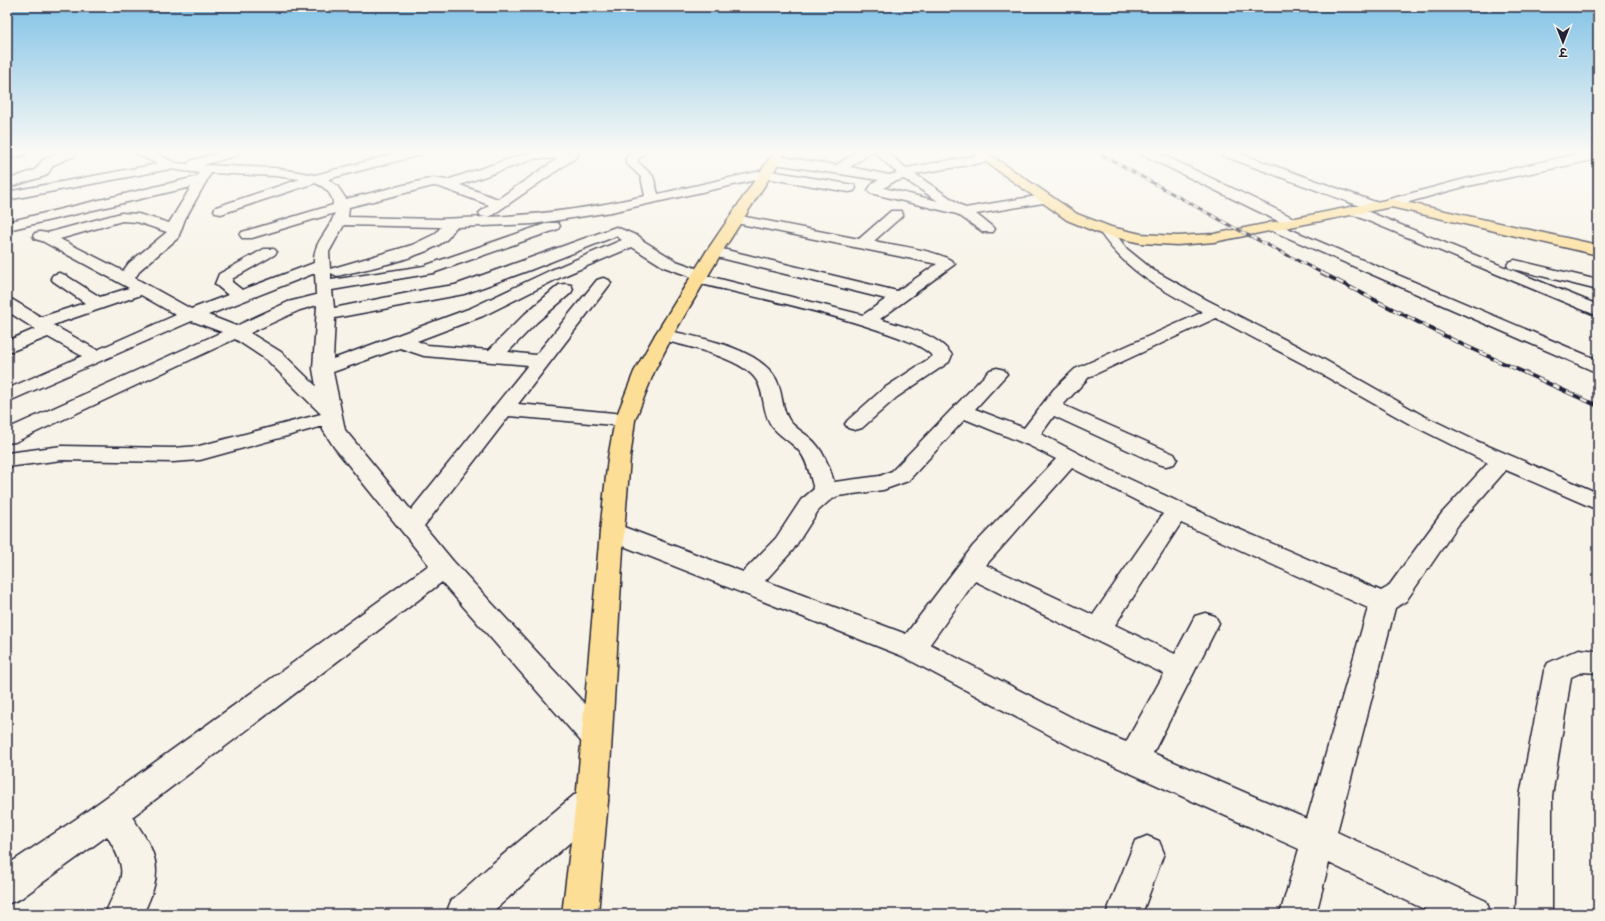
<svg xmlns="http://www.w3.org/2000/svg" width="1605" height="921" viewBox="0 0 1605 921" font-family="Itim,'Playpen Sans Deva',sans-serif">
  <rect width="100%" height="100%" fill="#f7f3e8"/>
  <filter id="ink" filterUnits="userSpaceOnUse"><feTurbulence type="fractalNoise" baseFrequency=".025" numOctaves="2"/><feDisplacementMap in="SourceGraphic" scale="8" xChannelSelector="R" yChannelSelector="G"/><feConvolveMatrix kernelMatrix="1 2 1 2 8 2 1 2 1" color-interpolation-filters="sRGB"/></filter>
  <g filter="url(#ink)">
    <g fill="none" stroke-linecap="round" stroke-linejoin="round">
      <g stroke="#22223b" stroke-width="3">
        <g id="minor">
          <path d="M 7,152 L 26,152 L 24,155 L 7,159 Z"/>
          <path d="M 62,152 L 76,153 L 74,156 L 53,165 L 49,172 L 45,176 L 7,188 L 7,180 L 35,170 L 43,160 Z"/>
          <path d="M 136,152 L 152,152 L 176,163 L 188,164 L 190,161 L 221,152 L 240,152 L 238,155 L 203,165 L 275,168 L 315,175 L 402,152 L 422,152 L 420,155 L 328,179 L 338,187 L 346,199 L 433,178 L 447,180 L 530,152 L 579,152 L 578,156 L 491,216 L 486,217 C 541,215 591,208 645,196 L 641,177 L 626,163 L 626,158 L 632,152 L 646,152 L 638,159 L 638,162 L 653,176 L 658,194 L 765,170 L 854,185 L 856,188 L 854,191 L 849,192 L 765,178 L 611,212 L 533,224 L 456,227 C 453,231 450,236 447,239 C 425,258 366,269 337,276 L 331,273 L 331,280 L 424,266 L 548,223 L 558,223 L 560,226 L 558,229 L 433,273 L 332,290 L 334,308 L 428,289 L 455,285 L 616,227 L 640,237 L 642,240 L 676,261 L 707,272 L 708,276 L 863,315 L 886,299 L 709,255 L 706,252 L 709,249 L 714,247 L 897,291 L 937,264 L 736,223 L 731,222 L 729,219 L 731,216 L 736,215 L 859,239 L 891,211 L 901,211 L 903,214 L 901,217 L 874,241 C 891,245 946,251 955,264 L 880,319 C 903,327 937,333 952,355 L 949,362 L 897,397 L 862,428 L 855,430 L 848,428 L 845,424 L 848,420 L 883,389 L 933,356 C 917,342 895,336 875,329 C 815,309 754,297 693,282 L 691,279 L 692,277 L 664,267 L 632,247 L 561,277 L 483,316 L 417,341 L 427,345 L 489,350 L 525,314 L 559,285 L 565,284 L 571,285 L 573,289 L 571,293 L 537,322 L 508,352 L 536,355 L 597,280 L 603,278 L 609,280 L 611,283 L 518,404 L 625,414 L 632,416 L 635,420 L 632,424 L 625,426 L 509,416 L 424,526 L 453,561 L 607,728 L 611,737 L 607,746 L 596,750 L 585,746 L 442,582 L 132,817 C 159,856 164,871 143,914 L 105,914 C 121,876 131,876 107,836 L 20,899 L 7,904 L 7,865 L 76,819 L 429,565 L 334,447 L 323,430 L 323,426 L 200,460 L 173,462 L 62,460 L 7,467 L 7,453 L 62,446 L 173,448 L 199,446 L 321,414 L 267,360 L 235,339 L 15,442 L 7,443 L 7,429 L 222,332 L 192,321 L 7,402 L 7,389 L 82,356 L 48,337 L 7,353 L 7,341 L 35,329 L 7,311 L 7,299 L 13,300 L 41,317 L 85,303 L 53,281 L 51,278 L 53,275 L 59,273 L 65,275 L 100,297 L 129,288 L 42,241 L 35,239 L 33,236 L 35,233 L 40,232 L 47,233 L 121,213 L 138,214 L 169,223 L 191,187 L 8,230 L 7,222 L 196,177 L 199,173 L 170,169 L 7,200 L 7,192 L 158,164 L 138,155 ZM 537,158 L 557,159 L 498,199 L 460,185 ZM 211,173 L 275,176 L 300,179 L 216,207 L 214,210 L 216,213 L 221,214 L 315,183 C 324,186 334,195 333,205 L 242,232 L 240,235 L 242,238 L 252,238 L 335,213 L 334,215 C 328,234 313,241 314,263 L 242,290 L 232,282 L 232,279 L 274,255 L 277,252 L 274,249 L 264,249 L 219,274 L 215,284 L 228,295 L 191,309 L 135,278 L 141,269 L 178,238 L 185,219 ZM 433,186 L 440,187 L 489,205 L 479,213 L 481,216 L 486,217 L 439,219 L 348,217 L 349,207 ZM 122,221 L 137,222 L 167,232 L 129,263 L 123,271 L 60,239 ZM 344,225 L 439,227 L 441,227 L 435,234 L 412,245 L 330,269 L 329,252 ZM 616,236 L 622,240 L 549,271 L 471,308 L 333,359 L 335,318 L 464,294 L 530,270 ZM 315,273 L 316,295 L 288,302 L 236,326 L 208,315 ZM 141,295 L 176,315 L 97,350 L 53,325 ZM 317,305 L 313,369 L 316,386 L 281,352 L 250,333 L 300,310 ZM 400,348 L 424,356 L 528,365 L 411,510 L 345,430 L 333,372 Z"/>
          <path d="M 857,152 L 872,152 L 850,167 L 889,175 L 897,173 L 874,152 L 887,152 L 906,168 L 986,154 L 990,155 L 992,158 L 986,162 L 915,174 L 965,208 L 1043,195 L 1048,196 L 1050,199 L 1048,202 L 1043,203 L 976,214 L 995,229 L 993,232 L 983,232 L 957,214 L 870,193 L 868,190 L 873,183 L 879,180 L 775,164 L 769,160 L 775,156 L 836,165 ZM 904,179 L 938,201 L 884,188 L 893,182 Z"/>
          <path d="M 1141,152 L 1157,152 L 1296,219 L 1298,222 L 1296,225 L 1286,225 L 1143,155 Z"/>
          <path d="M 1219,152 L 1236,152 L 1378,203 L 1380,206 L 1378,209 L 1368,209 L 1221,155 Z"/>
          <path d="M 1598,152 L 1598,159 L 1463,187 L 1391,207 L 1386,206 L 1384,203 L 1386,200 L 1461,180 L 1578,154 Z"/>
          <path d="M 1354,206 L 1598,305 L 1598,316 L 1349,213 L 1347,210 L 1349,207 Z"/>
          <path d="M 1273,222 L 1598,360 L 1598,373 L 1268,229 L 1266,226 L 1268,223 Z"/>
          <path d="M 1106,227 L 1111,228 L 1127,249 L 1153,270 L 1207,300 L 1323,359 L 1422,415 L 1474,440 L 1598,493 L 1598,510 L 1506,470 L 1458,525 L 1406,601 L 1395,608 L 1337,832 L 1486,901 L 1491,914 L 1434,914 L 1329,863 L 1316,914 L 1280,914 L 1299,849 L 1070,746 L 902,656 L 603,538 L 600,532 L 603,526 L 612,524 L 621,526 L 743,572 L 776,538 L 801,500 L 814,489 C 810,477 808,462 800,452 C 792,442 779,436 771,425 C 762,411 765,395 757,381 C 744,358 683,345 658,339 L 655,335 L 658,331 L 664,330 C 697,337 758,347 776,379 C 783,392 781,408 789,420 C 794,427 803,432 810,438 C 823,449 829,466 834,482 L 880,476 L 892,471 L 990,370 L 997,368 L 1004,370 L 1007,374 L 975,409 L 1024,428 L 1054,389 L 1075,369 L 1203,312 C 1160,289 1126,271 1099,231 L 1101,228 ZM 1216,318 L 1309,367 L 1408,423 L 1488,463 L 1442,513 L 1388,587 L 1381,591 L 1220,521 L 1112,471 L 1041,434 L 1054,416 L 1158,464 L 1166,466 L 1174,464 L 1177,459 L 1174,454 L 1063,405 L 1089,377 ZM 965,419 L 1028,445 L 1056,459 L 973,546 L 906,634 L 765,581 L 793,550 L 818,511 L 829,501 L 838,496 L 883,490 L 908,481 ZM 1072,468 L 1163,514 L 1093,615 L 986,565 ZM 1181,523 L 1368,608 L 1307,819 L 1153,753 L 1219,623 L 1215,616 L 1205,613 L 1195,616 L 1175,654 L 1115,625 ZM 975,581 L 1164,674 L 1126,742 L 1092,728 L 930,644 Z"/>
          <path d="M 1515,260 L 1598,280 L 1598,290 L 1509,268 L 1507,265 L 1509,262 Z"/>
          <path d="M 1579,649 L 1598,651 L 1598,673 L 1582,672 L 1571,677 L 1552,796 L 1552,914 L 1516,914 L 1520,796 L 1544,671 L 1548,663 Z"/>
          <path d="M 592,786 L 604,790 L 608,801 L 604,812 L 490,914 L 446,914 L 451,901 L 491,865 L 580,790 Z"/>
          <path d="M 1147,836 L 1159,841 L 1164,853 L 1142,914 L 1106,914 L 1135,841 Z"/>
        </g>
      </g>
      <g stroke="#22223b" stroke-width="3">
        <g id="major">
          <path d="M 774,152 L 786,152 L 722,252 L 673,335 L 654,372 L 635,420 L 630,458 L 624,532 L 608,801 L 598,914 L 562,914 L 576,801 L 600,532 L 608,458 L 615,420 L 634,372 L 655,335 L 706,252 Z"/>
          <path d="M 972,152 L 986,152 L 1077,214 L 1111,227 L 1141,234 L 1177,236 L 1214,234 L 1391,199 L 1598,245 L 1598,255 L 1391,207 L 1214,242 L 1177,245 L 1141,243 L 1101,234 L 1067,220 Z"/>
        </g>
      </g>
      <use href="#minor" fill="#f7f3e8" fill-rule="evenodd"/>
      <use href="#major" fill="#fdde96" fill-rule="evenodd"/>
      <g stroke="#22223b" stroke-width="3">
        <path id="rail-far1" d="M 1097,152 L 1244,233 L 1324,274"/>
      </g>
      <g stroke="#22223b" stroke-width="4">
        <path id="rail" d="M 1322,273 L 1459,343 L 1598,406"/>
      </g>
      <use href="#rail-far1" stroke="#f7f3e8" stroke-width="2" stroke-dasharray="5.5" stroke-linecap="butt"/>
      <use href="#rail" stroke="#f7f3e8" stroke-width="2.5" stroke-dasharray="8" stroke-linecap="butt"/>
    </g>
  </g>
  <linearGradient id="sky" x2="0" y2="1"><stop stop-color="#81c2e6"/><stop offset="0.54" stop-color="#fbfaf5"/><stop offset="1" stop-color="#fbfaf5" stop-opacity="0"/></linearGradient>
  <rect width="1605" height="281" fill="url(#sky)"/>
  <rect width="1605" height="921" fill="none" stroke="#f7f3e8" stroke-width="24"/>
  <rect x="12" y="12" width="1581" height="897" fill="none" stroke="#22223b" stroke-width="1.5" filter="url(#ink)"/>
  <g transform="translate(1563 42) rotate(180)" stroke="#f7f3e8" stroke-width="3" paint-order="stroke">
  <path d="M0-3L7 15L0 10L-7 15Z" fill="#22223b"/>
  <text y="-6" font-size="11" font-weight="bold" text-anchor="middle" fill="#22223b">उ</text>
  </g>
</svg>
